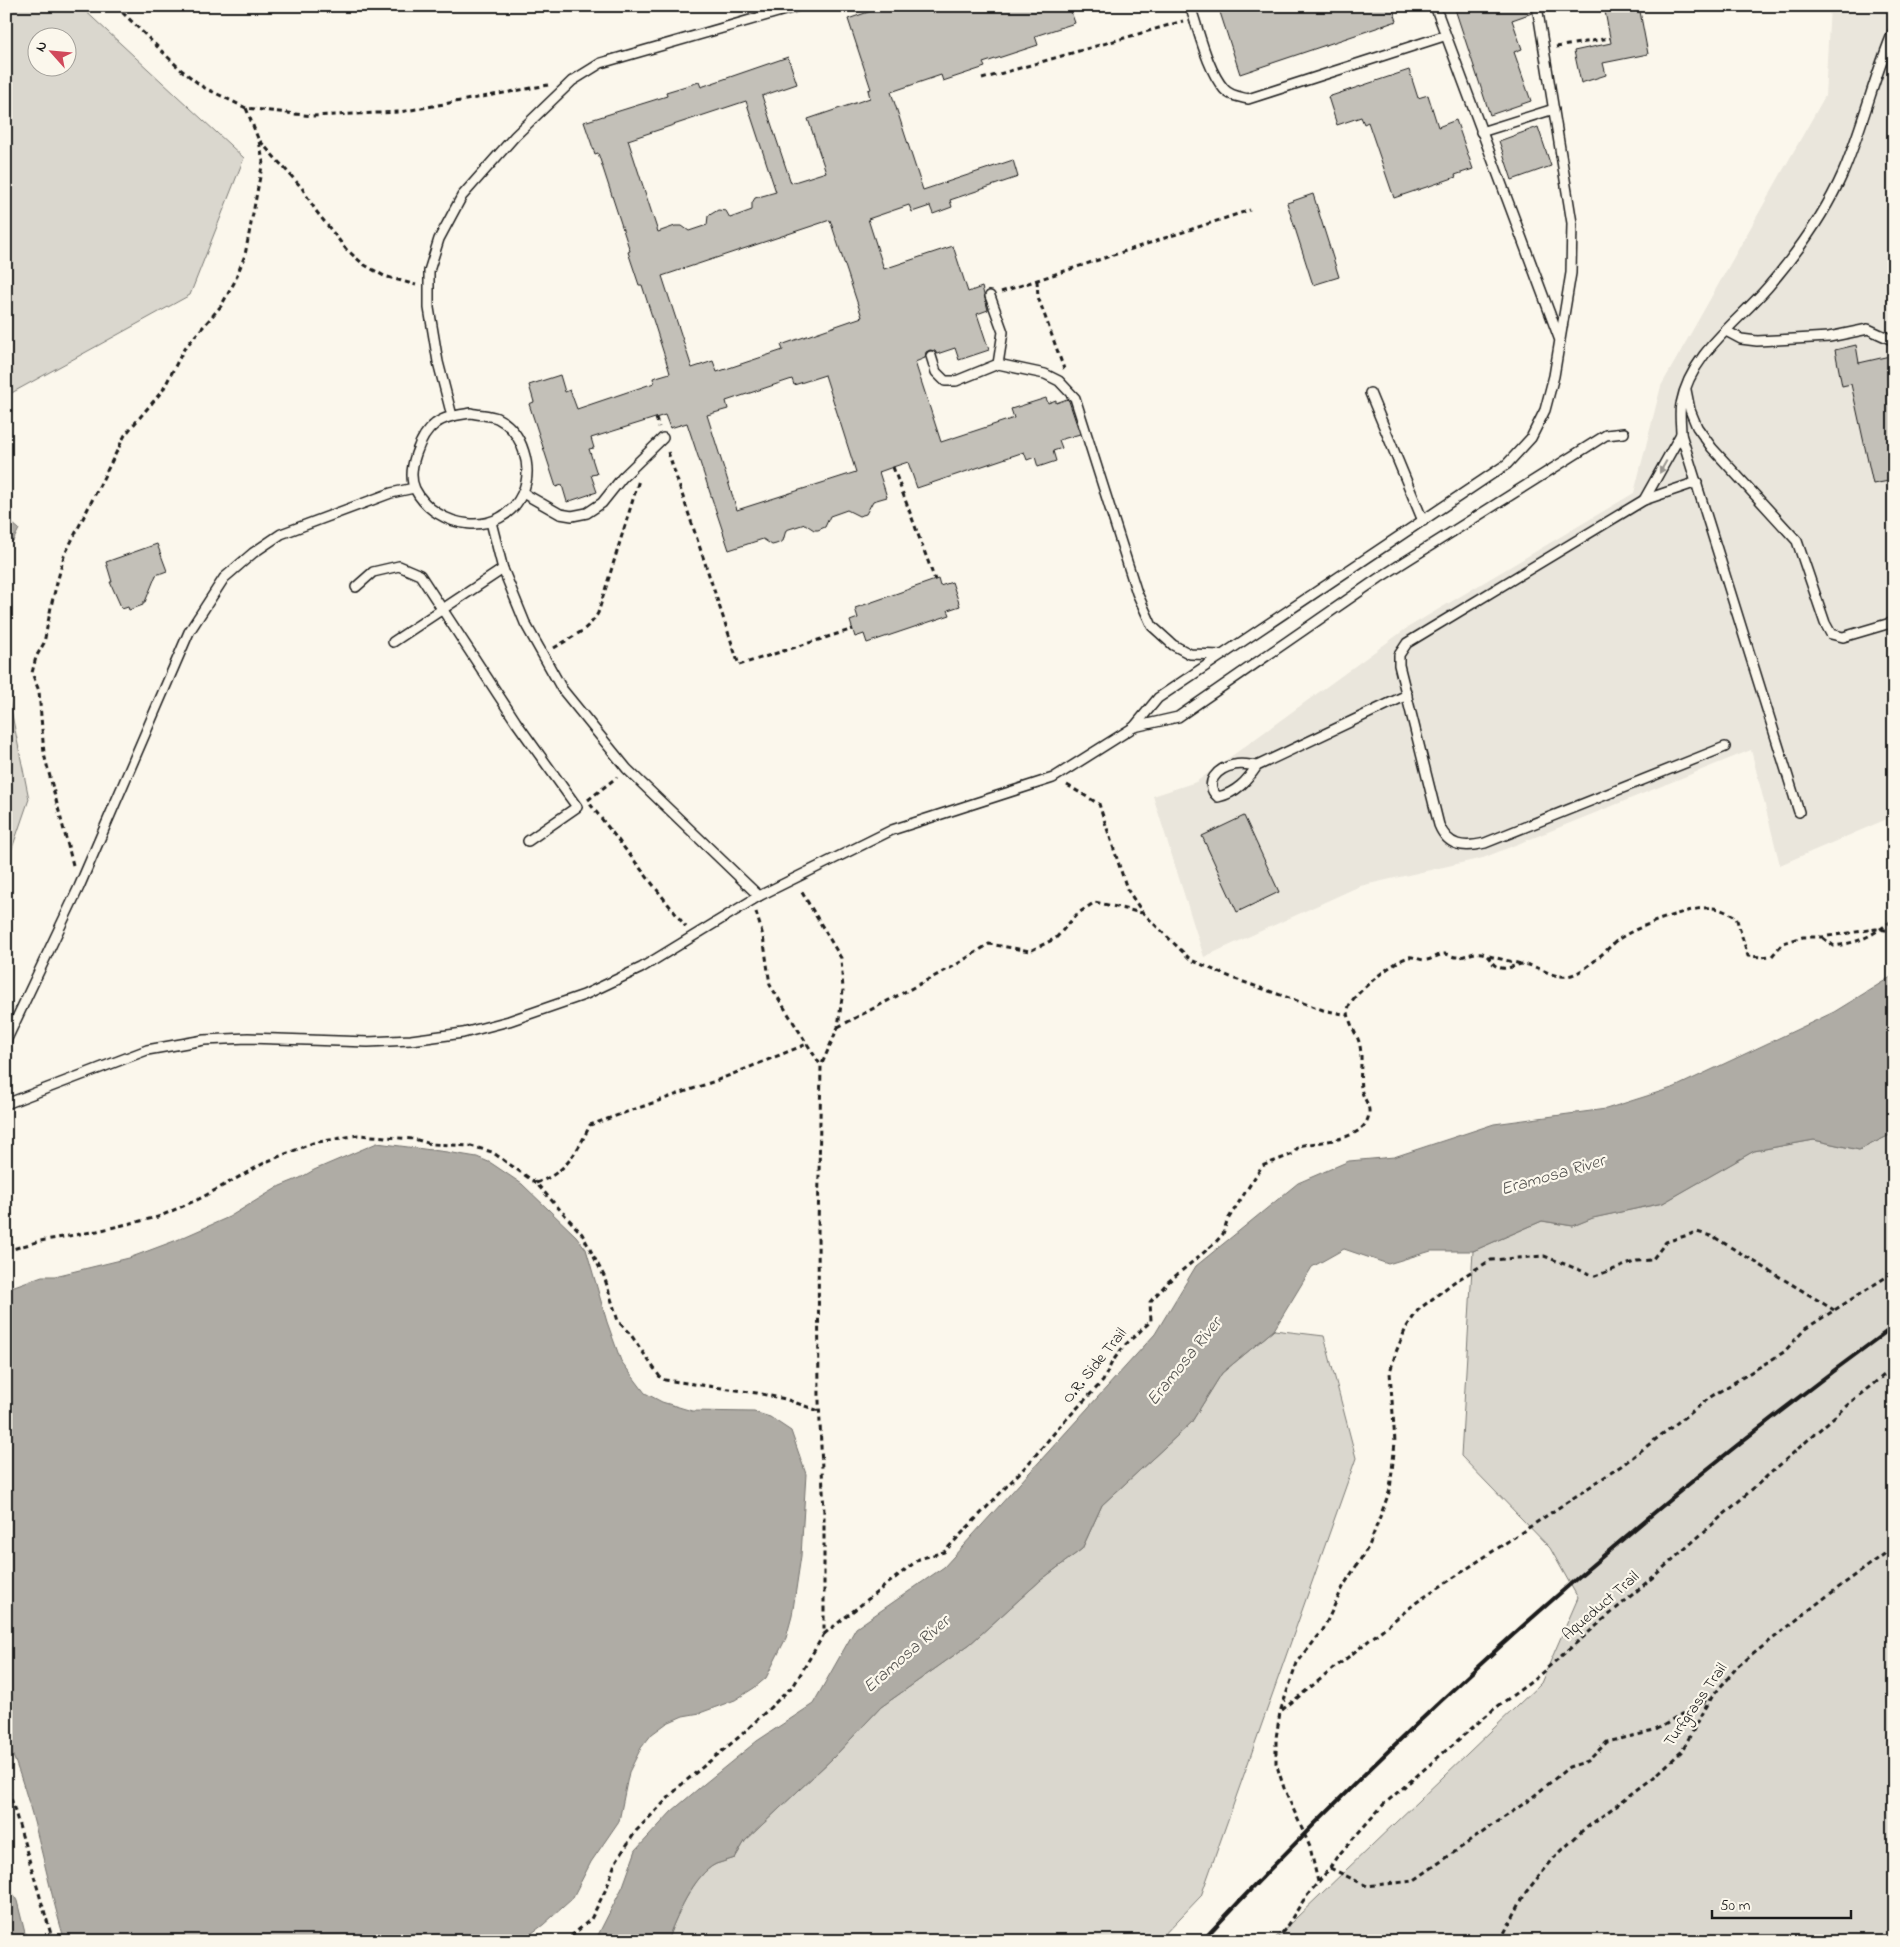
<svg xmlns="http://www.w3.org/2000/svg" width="1900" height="1947" viewBox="0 0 1900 1947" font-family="'Indie Flower',sans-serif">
  <rect width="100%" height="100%" fill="#fbf7ec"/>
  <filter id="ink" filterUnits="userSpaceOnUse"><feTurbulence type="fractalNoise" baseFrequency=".02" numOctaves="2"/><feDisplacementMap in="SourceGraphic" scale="10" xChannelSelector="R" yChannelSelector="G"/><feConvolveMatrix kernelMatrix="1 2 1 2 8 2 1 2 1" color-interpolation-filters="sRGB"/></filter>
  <g filter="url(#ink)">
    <path fill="#eae6dc" d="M 1830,6 L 1894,6 L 1894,816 L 1780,865 L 1751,750 L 1483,858 L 1360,886 L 1204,957 L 1153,796 L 1196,782 L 1407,628 L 1634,493 L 1661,386 L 1825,96 Z"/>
    <g fill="#dad7ce" stroke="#7b7a75" fill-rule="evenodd">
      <path d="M 6,6 L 80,6 L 244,158 L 190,295 L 6,396 ZM 38,38 L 68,38 L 68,68 L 38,68 Z"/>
      <path d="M 6,685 L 29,799 L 6,866 Z"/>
      <path d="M 1894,1133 L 1894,1941 L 1272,1941 L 1541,1683 L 1578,1598 L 1550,1548 L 1461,1456 L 1473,1251 L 1542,1221 L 1573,1226 L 1592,1218 L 1663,1203 L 1754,1151 L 1814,1140 L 1859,1150 Z"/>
      <path d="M 1274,1330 L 1324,1336 L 1356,1458 L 1201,1896 L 1158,1941 L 667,1941 C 675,1919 694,1874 716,1864 C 722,1862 729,1860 735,1858 L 745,1841 L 834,1757 L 881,1707 L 970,1644 L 1041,1580 L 1082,1549 L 1102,1505 L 1191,1423 L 1222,1373 Z"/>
    </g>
    <g fill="#afaca5" stroke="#74726e">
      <path d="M 6,518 L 19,529 L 13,541 L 6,544 Z"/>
      <path d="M 1894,975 L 1894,1133 L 1859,1150 L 1814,1140 L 1754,1151 L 1663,1203 L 1593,1218 L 1573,1226 L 1542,1221 L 1473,1251 L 1431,1251 L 1388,1264 L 1344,1249 L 1312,1267 L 1274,1330 L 1222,1373 L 1191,1423 L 1102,1505 L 1082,1549 L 1041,1580 L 970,1644 L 881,1707 L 834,1757 L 745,1841 L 735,1858 C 729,1860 722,1862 716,1864 C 694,1874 675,1919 667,1941 L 595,1941 L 623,1886 L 636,1850 L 672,1811 L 704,1784 L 757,1741 L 813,1704 L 856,1628 L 944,1567 L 1155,1334 L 1196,1266 L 1298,1183 L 1349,1161 L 1394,1157 L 1494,1124 L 1606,1109 L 1675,1087 L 1834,1012 Z"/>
      <path d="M 377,1143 L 447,1152 L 477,1157 L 491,1163 L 522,1184 L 576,1236 L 586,1249 L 607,1322 L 621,1361 L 645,1393 L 662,1402 L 692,1411 L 754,1412 L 770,1417 L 791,1431 L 806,1474 L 801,1556 L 792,1616 L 786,1638 L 766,1678 L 754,1688 L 735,1700 L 700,1713 L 683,1716 L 667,1723 L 652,1734 L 641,1748 L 629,1772 L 619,1821 L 591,1862 L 572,1899 L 543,1925 L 528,1936 L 517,1941 L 65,1941 C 44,1874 35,1804 6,1739 L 6,1289 L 42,1276 L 55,1276 L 129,1258 L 177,1240 L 229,1217 L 280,1186 L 300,1178 L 314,1170 Z"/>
      <path d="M 6,1880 L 17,1901 L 27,1941 L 6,1941 Z"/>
    </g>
    <g fill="#c3c0b8" stroke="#1c1c1c" fill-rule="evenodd">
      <path d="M 869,6 L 1069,6 L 1075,23 L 1035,36 L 1038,45 L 983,63 L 985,67 L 943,81 L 941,75 L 891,92 L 923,190 L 1013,160 L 1018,177 L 950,200 L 952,207 L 933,214 L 930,206 L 912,212 L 909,205 L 868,219 L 884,269 L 953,246 L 968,292 L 982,287 L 988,310 L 977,314 L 989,350 L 959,360 L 955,348 L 937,354 L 935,351 L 930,350 L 926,352 L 925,358 L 915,362 L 941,442 L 1014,418 L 1011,409 L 1046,398 L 1048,403 L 1056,400 L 1056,403 L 1067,399 L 1069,401 L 1080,434 L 1059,440 L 1062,448 L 1053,451 L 1056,461 L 1038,467 L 1035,457 L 1027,460 L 1024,452 L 917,488 L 908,462 L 893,467 L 879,472 L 887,497 L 873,501 L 866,514 L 859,516 L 847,510 L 830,516 L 825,527 L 818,530 L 814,530 L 805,524 L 786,530 L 783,541 L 776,544 L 772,545 L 763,539 L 729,550 L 687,423 L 670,428 L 665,415 L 591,438 L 594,448 L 589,449 L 597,474 L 591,475 L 597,492 L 567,502 L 562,485 L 556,487 L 529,404 L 534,402 L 529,385 L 560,375 L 565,392 L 570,390 L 577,409 L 654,383 L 653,378 L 670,373 L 642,285 L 639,285 L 628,252 L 630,251 L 598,153 L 595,154 L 584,122 L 667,96 L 666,92 L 699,82 L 701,87 L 788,57 L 797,84 L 762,96 L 791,183 L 826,172 L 808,119 L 870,98 L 868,90 L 871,89 L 848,19 L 871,11 ZM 746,101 L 776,192 L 755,198 L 752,203 L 752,210 L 730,218 L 726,211 L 718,210 L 708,216 L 707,225 L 689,231 L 682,226 L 675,226 L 658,232 L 628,140 ZM 830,220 L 862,317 L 781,345 L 783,350 L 717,372 L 713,361 L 692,368 L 662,276 ZM 825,375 L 856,472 L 737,510 L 707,415 L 728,409 L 726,401 L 792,379 L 794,385 Z"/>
      <path d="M 1218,6 L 1392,6 L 1397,21 L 1240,74 Z"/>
      <path d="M 1454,6 L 1531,6 L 1532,13 L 1512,20 L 1522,49 L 1514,52 L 1531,101 L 1490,115 Z"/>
      <path d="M 1604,6 L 1639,6 L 1648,54 L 1603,63 L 1606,75 L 1581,83 L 1574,51 L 1611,43 Z"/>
      <path d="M 1409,70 L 1418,98 L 1428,95 L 1438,127 L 1456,120 L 1473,169 L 1455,175 L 1456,177 L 1394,198 L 1368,122 L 1364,124 L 1361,117 L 1337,125 L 1328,97 Z"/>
      <path d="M 1538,127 L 1551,166 L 1512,180 L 1499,141 Z"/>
      <path d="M 1313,194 L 1339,277 L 1313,285 L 1287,203 Z"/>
      <path d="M 1856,345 L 1859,363 L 1894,355 L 1894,480 L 1873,484 L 1851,384 L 1842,386 L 1835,350 Z"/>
      <path d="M 157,544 L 167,571 L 156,575 L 145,602 L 143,602 L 143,605 L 129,610 L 128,607 L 122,609 L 110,582 L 112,582 L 106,562 Z"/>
      <path d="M 938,579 L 940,586 L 952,582 L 960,606 L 948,610 L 950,615 L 867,643 L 864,634 L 855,637 L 850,621 L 858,618 L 855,608 Z"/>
      <path d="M 1244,816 L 1279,892 L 1237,912 L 1202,836 Z"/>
    </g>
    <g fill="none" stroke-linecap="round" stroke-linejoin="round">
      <g stroke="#1c1c1c" stroke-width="12">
        <g id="service">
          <path d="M 1190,6 C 1199,31 1207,69 1224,89 C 1230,96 1240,97 1248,99 L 1444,36"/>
          <path d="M 1435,6 L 1559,338"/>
          <path d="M 1481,132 L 1554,109"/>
          <path d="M 990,296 L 1003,332 L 998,364"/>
          <path d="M 1726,331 L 1741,339 L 1757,341 L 1829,337 L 1868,329 L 1890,339 L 1894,339"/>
          <path d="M 931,356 L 936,372 L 945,381 L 956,381 L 998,364 L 1045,374 L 1059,381 L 1075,398 L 1137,593 L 1152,626 L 1173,645 L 1190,654 L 1222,655"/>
          <path d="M 1686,390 L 1690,410 L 1697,427 L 1712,448 L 1797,541 L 1825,623 L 1831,634 L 1843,637 L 1894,622"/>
          <path d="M 1370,393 L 1423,521"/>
          <path d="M 471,413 C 479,415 490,415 497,418 C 523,431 534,469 522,494 C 501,539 436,530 415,489 C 406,471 420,435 435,424 C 445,416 459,415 471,413 Z"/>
          <path d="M 452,416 L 438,362 L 429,308 L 429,271 L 439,239 L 462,196 L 515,136 L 572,81 L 601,63 L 799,6"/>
          <path d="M 1697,482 L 1644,500 L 1407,643 L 1399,655 L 1399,665 L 1439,825 C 1448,847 1464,848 1485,843 L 1725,747"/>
          <path d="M 523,493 L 560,514 L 572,516 L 587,513 L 602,503 L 622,478 L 663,438"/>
          <path d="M 1644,500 L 1681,434"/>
          <path d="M 491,522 L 503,569 L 525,623 L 562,689 L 627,769 L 759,896"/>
          <path d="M 356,587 L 373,572 L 399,566 L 420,575 L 516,722 L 577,807 L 528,841"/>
          <path d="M 393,642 L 503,569"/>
          <path d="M 1134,727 L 1158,698 L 1507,464 L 1531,438 L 1545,410 L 1554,376 L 1571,273 L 1572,223 L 1537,6"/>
          <path d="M 1257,766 C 1249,765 1242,763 1234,765 C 1218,768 1202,783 1218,797 C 1236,793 1247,781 1257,766 L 1407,695"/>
          <path d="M 1799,812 L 1681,434 C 1681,424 1679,413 1681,404 C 1691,353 1736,324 1768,287 C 1797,253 1825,214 1843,173 C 1863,126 1874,76 1894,30"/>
          <path d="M 6,1041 L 79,887 L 189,632 L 224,578 L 253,553 L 281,534 L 391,493 L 414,488"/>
          <path d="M 6,1104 L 147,1050 L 204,1040 L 248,1038 L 368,1042 L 411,1040 L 463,1033 L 509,1021 L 584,995 L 641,968 L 759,896 L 892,830 L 1053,778 L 1134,727 L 1178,717 L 1379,578 L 1606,435 L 1624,433"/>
        </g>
      </g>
      <g stroke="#1c1c1c" stroke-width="3" stroke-dasharray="5 4" stroke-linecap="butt">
        <path d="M 116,6 L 180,69 L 203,87 L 246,108 L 312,116 L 400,112 L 548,85"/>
        <path d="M 1556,47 L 1610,38"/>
        <path d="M 982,79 L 1183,21"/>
        <path d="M 260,141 L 302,188 L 316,211 L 346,249 L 363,264 L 384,276 L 416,285"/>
        <path d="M 1037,280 L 1038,297 L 1064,369"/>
        <path d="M 1001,292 L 1250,210"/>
        <path d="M 656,418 L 659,427"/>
        <path d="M 668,452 L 739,665 L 853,629"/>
        <path d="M 893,467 L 935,580"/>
        <path d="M 554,648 C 570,638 589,630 598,613 L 639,480"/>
        <path d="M 1067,785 L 1099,804 L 1127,889 L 1143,913 L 1191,960 L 1235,979 L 1323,1010 L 1348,1015"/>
        <path d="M 588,800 L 617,777"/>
        <path d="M 590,804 L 686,927"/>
        <path d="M 73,865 L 44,754 L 39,691 L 32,673 L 36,657 L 44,643 L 52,602 L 64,556 L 125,435 L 163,390 L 184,349 L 221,306 L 234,283 L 245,255 L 263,161 L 259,141 L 246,108"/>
        <path d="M 756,912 L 763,936 L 770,985 L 821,1066"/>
        <path d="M 1823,938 L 1834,946 C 1861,942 1872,936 1894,919"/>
        <path d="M 1489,956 L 1521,964"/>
        <path d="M 838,1027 L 954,966 L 989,944 L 1030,951 L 1056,938 L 1077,914 L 1095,902 L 1142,913"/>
        <path d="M 536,1183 C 566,1173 577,1152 590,1125 L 718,1080 L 807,1044"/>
        <path d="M 6,1251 L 40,1241 L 97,1231 L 158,1217 L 199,1199 L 268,1161 L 313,1143 L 358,1135 L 414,1139 L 431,1144 L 471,1146 L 492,1152 L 536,1183 L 582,1234 L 604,1276 L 618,1321 L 631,1335 L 660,1377 L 665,1380 L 757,1393 L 785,1399 L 819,1411"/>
        <path d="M 824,1634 L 919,1559 L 944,1552 L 1028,1464 L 1061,1425 L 1103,1381 L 1112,1362 L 1124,1346 L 1151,1321 L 1150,1302 L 1168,1282 L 1214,1244 L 1223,1234 L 1227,1221 L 1262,1166 L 1293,1154 L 1299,1146 C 1320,1141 1367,1141 1369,1113 C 1370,1104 1362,1097 1361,1088 C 1359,1072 1364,1055 1358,1039 C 1354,1030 1344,1014 1350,1004 C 1356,992 1395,960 1409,957 C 1414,956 1421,961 1427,960 C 1433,959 1439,954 1445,954 C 1449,954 1452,957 1456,957 C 1465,958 1473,951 1482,953 C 1490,955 1491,965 1498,967 C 1508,971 1515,964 1524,964 C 1539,966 1551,978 1567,976 C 1585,974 1605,950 1619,939 C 1636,927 1691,906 1711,908 C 1720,908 1728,913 1736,917 L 1748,956 L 1761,957 L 1772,956 L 1783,943 L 1803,937 L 1822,937 L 1876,929 L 1894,931"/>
        <path d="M 1282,1710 L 1417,1602 L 1621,1466 L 1712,1396 L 1784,1352 L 1805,1329 L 1894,1272"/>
        <path d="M 6,1781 L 53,1941"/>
        <path d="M 1330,1868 L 1367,1886 L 1413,1881 L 1529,1800 L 1569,1767 L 1588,1761 L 1607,1742 L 1654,1731 L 1711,1698"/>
        <path d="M 1318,1882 L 1310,1847 L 1284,1788 L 1276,1763 L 1276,1738 L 1280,1712 L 1297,1663 L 1323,1630 L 1344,1585 L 1369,1546 L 1390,1490 L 1395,1442 L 1390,1372 L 1396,1352 L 1406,1328 L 1418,1310 L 1454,1282 L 1491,1260 L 1544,1256 L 1595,1276 L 1637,1261 L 1652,1260 L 1666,1242 L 1697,1232 L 1714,1237 L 1834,1310"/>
        <path d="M 563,1941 L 570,1937 L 591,1919 L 607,1887 L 615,1863 L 636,1831 L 681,1785 L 739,1737 L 794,1685 L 824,1634 L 824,1513 L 819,1401 L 818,1229 L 821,1066 L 838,1027 L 843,990 L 841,958 L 800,889"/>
        <path d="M 1277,1941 L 1305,1898 L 1330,1868 L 1336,1858 L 1383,1805 L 1435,1760 L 1494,1709 L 1531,1682 L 1653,1577 L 1852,1401 L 1894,1367"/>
        <path d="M 1500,1941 L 1526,1892 L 1554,1858 L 1582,1831 L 1653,1778 L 1681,1752 L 1712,1697 L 1738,1666 L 1827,1596 L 1894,1547"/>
      </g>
      <use href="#service" stroke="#fbf7ec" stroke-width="9"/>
      <path stroke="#1c1c1c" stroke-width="4" d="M 1202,1941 C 1412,1715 1644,1508 1894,1326"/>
    </g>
    <defs><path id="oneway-solid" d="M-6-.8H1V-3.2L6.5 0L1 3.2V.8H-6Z" transform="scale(1.25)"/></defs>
    <use fill="#97948e" href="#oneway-solid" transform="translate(1663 467) rotate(119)"/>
  </g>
  <g text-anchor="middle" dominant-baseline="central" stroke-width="4.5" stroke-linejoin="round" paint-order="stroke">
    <g font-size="16" fill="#1c1c1c" stroke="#fbf7ec">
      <text transform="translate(1095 1366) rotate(-51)">O.R. Side Trail</text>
      <text transform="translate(1601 1606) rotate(-41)">Aqueduct Trail</text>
      <text transform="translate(1696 1705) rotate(-55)">Turfgrass Trail</text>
    </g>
    <g font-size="18" font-style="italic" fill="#575653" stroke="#fbf7ec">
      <text transform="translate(1553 1176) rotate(-16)">Eramosa River</text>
      <text transform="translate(1185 1362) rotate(-51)">Eramosa River</text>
      <text transform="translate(907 1655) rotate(-41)">Eramosa River</text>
    </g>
  </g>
  <rect width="1900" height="1947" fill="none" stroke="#fbf7ec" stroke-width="25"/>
  <rect x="12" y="12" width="1875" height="1922" fill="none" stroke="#1c1c1c" stroke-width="2" filter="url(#ink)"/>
  <g transform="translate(52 52) rotate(297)"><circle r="24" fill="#fbf7ec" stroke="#a29f99"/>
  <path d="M0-4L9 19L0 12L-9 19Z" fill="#d1495b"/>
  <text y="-8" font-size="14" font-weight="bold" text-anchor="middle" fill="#1c1c1c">N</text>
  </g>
  <path d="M1712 1910v8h139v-8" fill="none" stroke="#1c1c1c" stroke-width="2.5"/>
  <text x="1720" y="1910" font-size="15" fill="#1c1c1c" stroke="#fbf7ec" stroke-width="4" paint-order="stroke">50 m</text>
</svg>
